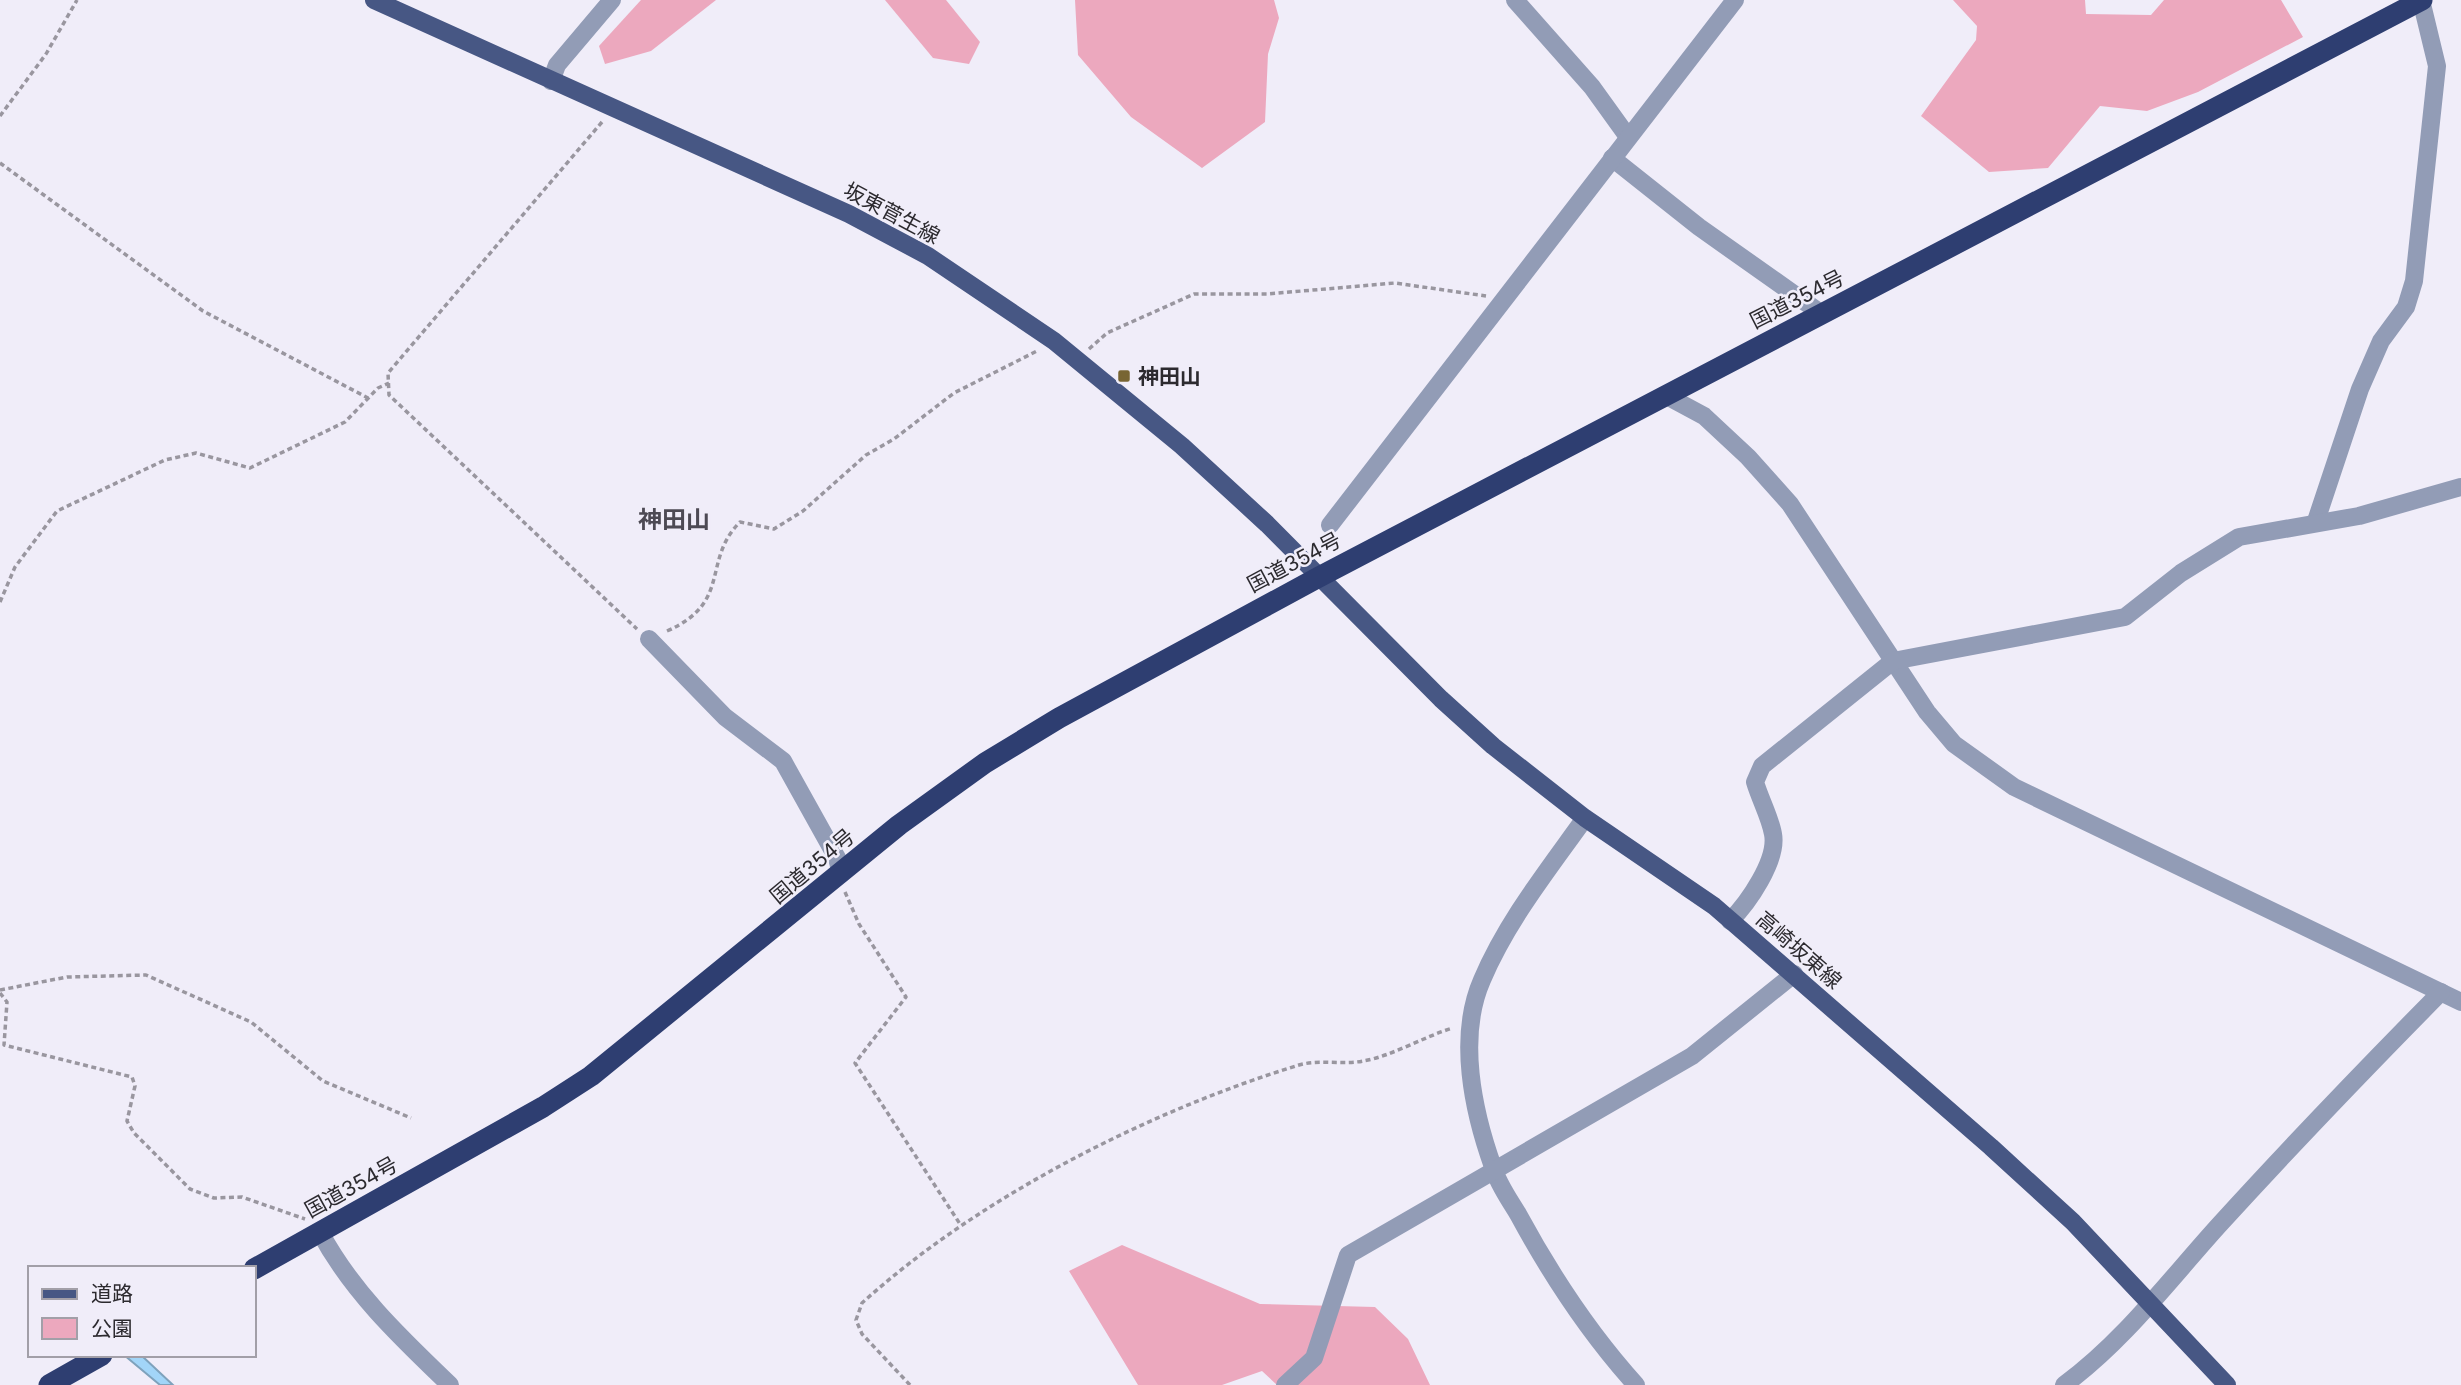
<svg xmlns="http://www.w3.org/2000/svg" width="2461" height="1385" viewBox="0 0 2461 1385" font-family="Inter,'Noto Sans JP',sans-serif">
  <rect width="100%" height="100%" fill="#f0edf9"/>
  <g fill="#eca8be">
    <path d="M 641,0 L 716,0 L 651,51 L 605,64 L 599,46 Z"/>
    <path d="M 885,0 L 946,0 L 980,42 L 969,64 L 933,58 Z"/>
    <path d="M 1075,0 L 1274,0 L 1279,18 L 1268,54 L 1265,122 L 1202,168 L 1131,117 L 1078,55 Z"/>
    <path d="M 1953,0 L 2085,0 L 2086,14 L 2151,15 L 2164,0 L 2281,0 L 2303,37 L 2198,92 L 2147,111 L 2100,106 L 2048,168 L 1989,172 L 1921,116 L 1976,40 L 1977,26 Z"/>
    <path d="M 1122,1245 L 1260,1304 L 1375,1307 L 1408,1339 L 1430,1385 L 1277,1385 L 1262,1371 L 1222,1385 L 1138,1385 L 1069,1271 Z"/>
  </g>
  <path fill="#a2d5f8" stroke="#7fa2bc" stroke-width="2" d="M 124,1355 L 141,1355 L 173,1385 L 160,1385 Z"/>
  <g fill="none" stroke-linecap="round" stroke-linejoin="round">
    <g stroke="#99969f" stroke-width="3.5" stroke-dasharray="5 3.5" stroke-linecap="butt">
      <path d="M 0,116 L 46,54 L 77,0"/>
      <path d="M 602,122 L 388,373 L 389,395 L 637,629"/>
      <path d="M 0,163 L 203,311 L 368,398"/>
      <path d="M 1089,349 L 1107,333 L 1194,294 L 1267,294 L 1395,283 L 1486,296"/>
      <path d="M 0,602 L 15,567 L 57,511 L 165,460 L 196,453 L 250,468 L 345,422 L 378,388 L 389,383"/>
      <path d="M 667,631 C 733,602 701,561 740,522 L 774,529 L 803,511 L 866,455 L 894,439 L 954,393 L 1037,351"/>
      <path d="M 845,892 L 859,924 L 906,997 L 855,1063 L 960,1224"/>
      <path d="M 0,990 L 67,977 L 146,975 L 251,1022 L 323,1081 L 411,1118"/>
      <path d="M 0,993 L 7,1002 L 4,1045 L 132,1077 L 135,1086 L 127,1121 L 134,1133 L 190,1189 L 214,1198 L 242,1197 L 305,1219"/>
      <path d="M 910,1385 L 862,1334 L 856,1320 L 862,1303 C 979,1197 1149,1111 1299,1065 C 1320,1059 1343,1065 1363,1061 C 1390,1057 1425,1036 1453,1028"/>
    </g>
    <g stroke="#929cb6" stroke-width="18">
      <path d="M 1515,0 L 1592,87 L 1628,137"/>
      <path d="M 551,81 L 557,65 L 612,0"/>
      <path d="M 1612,158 L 1699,227 L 1822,314"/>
      <path d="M 1665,395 L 1704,416 L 1748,457 L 1790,504 L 1927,712 L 1954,744 L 2014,787 L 2461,1002"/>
      <path d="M 2316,521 L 2360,389 L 2381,341 L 2406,307 L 2414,281 L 2437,66 L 2421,0"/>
      <path d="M 1330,525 L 1735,0"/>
      <path d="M 649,639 L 725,717 L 783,761 L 837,858 L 841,874"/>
      <path d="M 1585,818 C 1548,870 1507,921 1482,980 C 1457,1037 1473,1111 1493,1167 C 1498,1184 1509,1199 1518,1214 C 1551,1275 1589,1333 1636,1385"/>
      <path d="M 1730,921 C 1748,903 1778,860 1773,834 C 1770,817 1760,799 1755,782 L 1762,766 L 1893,661 L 2125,617 L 2181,573 L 2239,537 L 2359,516 L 2461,487"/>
      <path d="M 320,1232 C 352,1292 401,1338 450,1385"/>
      <path d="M 1285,1385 L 1314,1358 L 1348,1255 L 1692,1056 L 1794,974"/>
      <path d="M 2064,1385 C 2124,1341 2170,1279 2220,1224 C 2292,1145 2366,1068 2441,992"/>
    </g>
    <path stroke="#475784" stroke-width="18" d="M 374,0 L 849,214 L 928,256 L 1054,341 L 1182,446 L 1267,524 L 1441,699 L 1493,746 L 1585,818 L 1714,906 L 1991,1147 L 2073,1222 L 2227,1385"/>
    <g stroke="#2e3e71" stroke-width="21">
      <path d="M 254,1269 L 543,1107 L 591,1076 L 899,825 L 985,763 L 1059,718 L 1319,577 L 2422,0"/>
      <path d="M 49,1385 L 102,1355"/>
    </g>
  </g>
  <rect fill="#786533" stroke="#f0edf9" stroke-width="2.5" x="1117" y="369" width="14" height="14" rx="3.5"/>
  <g text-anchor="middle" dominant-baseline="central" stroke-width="5" stroke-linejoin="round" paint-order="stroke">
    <g font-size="21" fill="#2c2a2f" stroke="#f0edf9">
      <text transform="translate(892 213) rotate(28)">坂東菅生線</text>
      <text transform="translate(1797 299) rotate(-27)">国道354号</text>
      <text transform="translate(1294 562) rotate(-28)">国道354号</text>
      <text transform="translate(812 866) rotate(-40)">国道354号</text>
      <text transform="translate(1799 950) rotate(41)">高崎坂東線</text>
      <text transform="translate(351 1187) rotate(-29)">国道354号</text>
    </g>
    <g font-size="21" font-weight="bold" fill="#2c2a2f" stroke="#f0edf9" text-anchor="start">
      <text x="1138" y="376">神田山</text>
    </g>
    <g font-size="24" font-weight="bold" fill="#4d4a54" stroke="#f0edf9">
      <text x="674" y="519">神田山</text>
    </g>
  </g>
  <rect x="28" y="1266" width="228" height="91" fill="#f0edf9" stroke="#a29fa8" stroke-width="2"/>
  <rect x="42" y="1289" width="35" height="10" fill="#475784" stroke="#a29fa8" stroke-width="2"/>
  <text x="91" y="1301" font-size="21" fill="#2c2a2f">道路</text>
  <rect x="42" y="1318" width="35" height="21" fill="#eca8be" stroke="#a29fa8" stroke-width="2"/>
  <text x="91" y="1336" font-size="21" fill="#2c2a2f">公園</text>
</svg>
